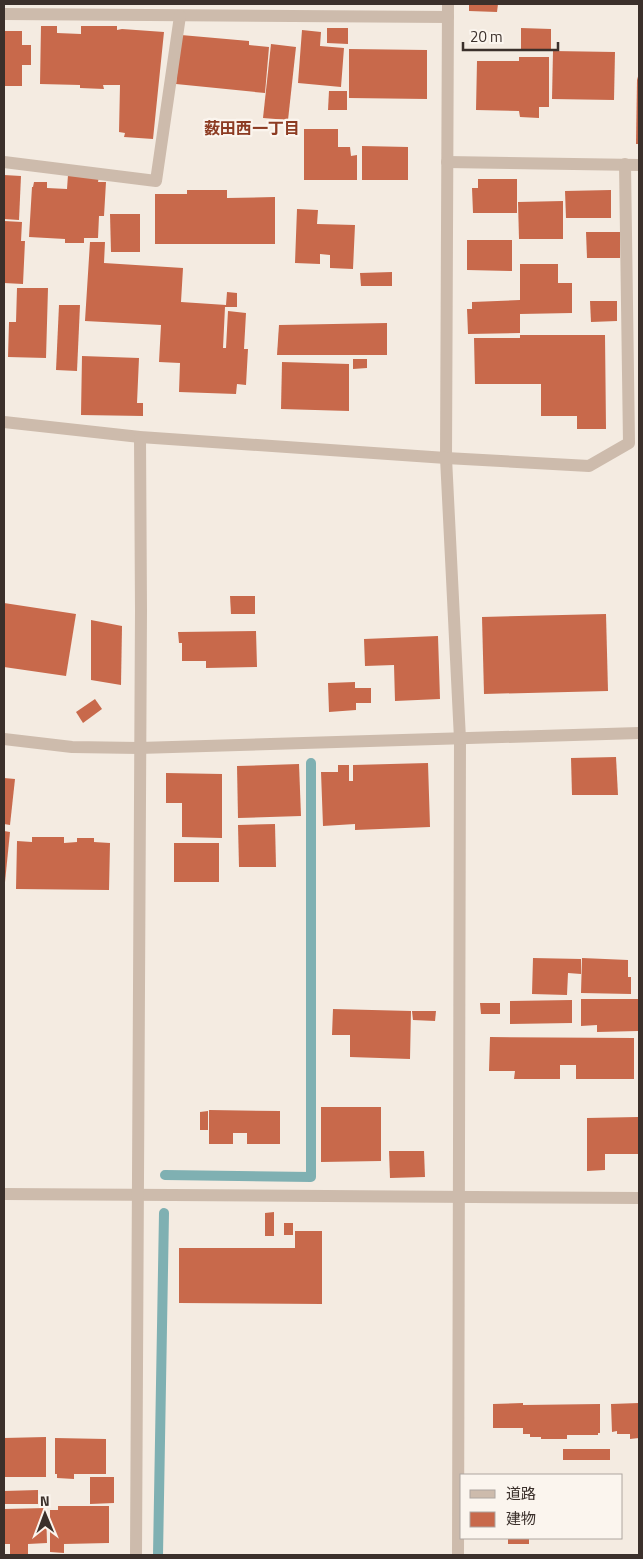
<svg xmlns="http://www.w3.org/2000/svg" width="643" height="1559" viewBox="0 0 643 1559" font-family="'Titillium Web','Noto Sans JP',sans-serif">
  <rect width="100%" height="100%" fill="#f4ebe1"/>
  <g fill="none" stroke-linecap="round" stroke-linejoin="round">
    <g stroke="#7fb0b2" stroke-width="10">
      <path d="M 165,1175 L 311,1177 L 311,763"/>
      <path d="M 158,1555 L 164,1213"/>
    </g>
  </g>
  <g fill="#c8694b">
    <path d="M 469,4 L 498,4 L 497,12 L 469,11 Z"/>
    <path d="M 41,26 L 57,26 L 57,33 L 81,34 L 81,26 L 117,26 L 117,30 L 122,29 L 164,32 L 153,139 L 124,137 L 125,133 L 119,132 L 120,85 L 103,85 L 104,89 L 80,88 L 80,85 L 40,84 Z"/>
    <path d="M 327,28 L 348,28 L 348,44 L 327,43 Z"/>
    <path d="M 521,28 L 551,29 L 551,50 L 521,50 Z"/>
    <path d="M 302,30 L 321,32 L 320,46 L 344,48 L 341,87 L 298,83 Z"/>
    <path d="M 4,31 L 22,31 L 22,45 L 31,45 L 31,65 L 22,65 L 22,86 L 4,86 Z"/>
    <path d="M 181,35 L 249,41 L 249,45 L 269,47 L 265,93 L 176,84 Z"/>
    <path d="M 271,44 L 296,47 L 288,120 L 263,118 Z"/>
    <path d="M 349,49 L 427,50 L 427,99 L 349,98 Z"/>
    <path d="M 553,51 L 615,52 L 614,100 L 552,99 Z"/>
    <path d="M 519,57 L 549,57 L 549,107 L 539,107 L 539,118 L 520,117 L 519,111 L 476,110 L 477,61 L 519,61 Z"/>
    <path d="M 639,73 L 639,144 L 636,144 L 637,80 Z"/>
    <path d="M 329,91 L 347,91 L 347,110 L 328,110 Z"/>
    <path d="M 304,129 L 338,129 L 338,147 L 350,147 L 351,156 L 357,155 L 357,180 L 304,180 Z"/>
    <path d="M 362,146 L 408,147 L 408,180 L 362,180 Z"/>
    <path d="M 4,175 L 21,176 L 19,220 L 4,219 Z"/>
    <path d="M 68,175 L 99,176 L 98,182 L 106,182 L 104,216 L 99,216 L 98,238 L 84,238 L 84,243 L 65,243 L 65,239 L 29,237 L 32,187 L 33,187 L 34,182 L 47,182 L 47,188 L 67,189 Z"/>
    <path d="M 478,179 L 517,179 L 517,213 L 473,213 L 472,188 L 478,188 Z"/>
    <path d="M 187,190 L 227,190 L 227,198 L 275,197 L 275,244 L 155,244 L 155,194 L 187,194 Z"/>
    <path d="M 611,190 L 611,218 L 566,218 L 565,191 Z"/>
    <path d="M 563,201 L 563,239 L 519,239 L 518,202 Z"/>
    <path d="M 297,209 L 318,210 L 317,224 L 355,225 L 353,269 L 330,268 L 330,255 L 320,254 L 320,264 L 295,263 Z"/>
    <path d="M 110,214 L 140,214 L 140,252 L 111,252 Z"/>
    <path d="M 4,221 L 22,222 L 21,241 L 25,241 L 23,284 L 4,283 Z"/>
    <path d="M 586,232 L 620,232 L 620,258 L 587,258 Z"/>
    <path d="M 467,240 L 512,240 L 512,271 L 467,270 Z"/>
    <path d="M 90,242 L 105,242 L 104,263 L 183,268 L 181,302 L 226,305 L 227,292 L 237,293 L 237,307 L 225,307 L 223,348 L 226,348 L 228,311 L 246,313 L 244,349 L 248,349 L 246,385 L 237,384 L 236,394 L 179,392 L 180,363 L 159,362 L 161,325 L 85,321 Z"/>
    <path d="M 520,264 L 558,264 L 558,283 L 572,283 L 572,313 L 520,314 L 520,333 L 468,334 L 467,309 L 472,309 L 472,302 L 520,300 Z"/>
    <path d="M 392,272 L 392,286 L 361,286 L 360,273 Z"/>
    <path d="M 17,288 L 48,288 L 46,358 L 8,357 L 9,322 L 16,322 Z"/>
    <path d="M 590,301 L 617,301 L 617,321 L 591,322 Z"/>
    <path d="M 59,305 L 80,305 L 77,371 L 56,370 Z"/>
    <path d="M 387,323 L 387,355 L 277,355 L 279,325 Z"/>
    <path d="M 520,335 L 605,335 L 606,429 L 577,429 L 577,416 L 541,416 L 541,384 L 475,384 L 474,338 L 520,338 Z"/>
    <path d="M 82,356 L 139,358 L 137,403 L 143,403 L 143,416 L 81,415 Z"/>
    <path d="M 353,359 L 367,359 L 367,368 L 353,369 Z"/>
    <path d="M 282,362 L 349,364 L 349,411 L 281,409 Z"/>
    <path d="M 230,596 L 255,596 L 255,614 L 231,614 Z"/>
    <path d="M 4,603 L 76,614 L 66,676 L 4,667 Z"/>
    <path d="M 606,614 L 608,691 L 484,694 L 482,617 Z"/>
    <path d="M 91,620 L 122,626 L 121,685 L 91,680 Z"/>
    <path d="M 256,631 L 257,667 L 206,668 L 206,661 L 182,661 L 182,643 L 179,643 L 178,632 Z"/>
    <path d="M 438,636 L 440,699 L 395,701 L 394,665 L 365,666 L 364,639 Z"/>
    <path d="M 355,682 L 355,688 L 371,688 L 371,703 L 356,703 L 356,710 L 329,712 L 328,683 Z"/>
    <path d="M 95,699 L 102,709 L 83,723 L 76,712 Z"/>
    <path d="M 616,757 L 618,795 L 572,795 L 571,758 Z"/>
    <path d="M 428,763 L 430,827 L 355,830 L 355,824 L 323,826 L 321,772 L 338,772 L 338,765 L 349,765 L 349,781 L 353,781 L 353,765 Z"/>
    <path d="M 299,764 L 301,816 L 238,818 L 237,766 Z"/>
    <path d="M 166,773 L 222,774 L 222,838 L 182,837 L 182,803 L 166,803 Z"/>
    <path d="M 4,778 L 15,779 L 10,825 L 4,824 Z"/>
    <path d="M 275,824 L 276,867 L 239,867 L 238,825 Z"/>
    <path d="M 4,831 L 10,832 L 5,882 L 4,882 Z"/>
    <path d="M 32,837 L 64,837 L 64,843 L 77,842 L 77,838 L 94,838 L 94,842 L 110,843 L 109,890 L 16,889 L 17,841 L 32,842 Z"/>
    <rect x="174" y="843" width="45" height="39"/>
    <path d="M 533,958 L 581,959 L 581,974 L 568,973 L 567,995 L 532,994 Z"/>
    <path d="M 582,958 L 628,960 L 628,977 L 631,977 L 631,994 L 581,993 Z"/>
    <path d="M 581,999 L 638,999 L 638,1031 L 597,1032 L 597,1025 L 581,1026 Z"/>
    <path d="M 572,1000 L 572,1023 L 510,1024 L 510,1001 Z"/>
    <path d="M 480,1003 L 500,1003 L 500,1014 L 481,1014 Z"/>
    <path d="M 333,1009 L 411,1011 L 410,1059 L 350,1057 L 350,1035 L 332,1035 Z"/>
    <path d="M 412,1011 L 436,1011 L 435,1021 L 413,1020 Z"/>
    <path d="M 490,1037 L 634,1038 L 634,1079 L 576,1079 L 576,1065 L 560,1065 L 560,1079 L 514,1079 L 515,1071 L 489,1071 Z"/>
    <path d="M 321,1107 L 381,1107 L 381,1161 L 321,1162 Z"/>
    <path d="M 209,1110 L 280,1111 L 280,1144 L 247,1144 L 247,1133 L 233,1133 L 233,1144 L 209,1144 Z"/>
    <path d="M 208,1111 L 208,1130 L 200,1130 L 200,1112 Z"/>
    <path d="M 638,1117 L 639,1154 L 605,1154 L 605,1170 L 587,1171 L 587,1118 Z"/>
    <path d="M 389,1151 L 424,1151 L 425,1177 L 390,1178 Z"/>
    <path d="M 274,1212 L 274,1236 L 265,1236 L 265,1213 Z"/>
    <rect x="284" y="1223" width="9" height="12"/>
    <path d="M 295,1231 L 322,1231 L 322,1304 L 179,1303 L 179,1248 L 295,1248 Z"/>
    <path d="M 523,1403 L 523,1405 L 600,1404 L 600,1433 L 598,1433 L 598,1435 L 567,1435 L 567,1439 L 541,1439 L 541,1437 L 530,1437 L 530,1434 L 523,1434 L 523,1428 L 493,1428 L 493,1404 Z"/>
    <path d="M 639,1403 L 639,1438 L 630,1439 L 630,1434 L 617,1434 L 617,1431 L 612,1432 L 611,1404 Z"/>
    <path d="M 46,1437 L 46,1477 L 4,1477 L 4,1438 Z"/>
    <path d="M 55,1438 L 106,1439 L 106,1474 L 74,1474 L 74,1479 L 57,1478 L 57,1474 L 55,1474 Z"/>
    <rect x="563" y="1449" width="47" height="11"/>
    <path d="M 90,1477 L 114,1477 L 114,1503 L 90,1504 Z"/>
    <path d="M 38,1490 L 38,1504 L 4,1504 L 4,1491 Z"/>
    <path d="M 58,1506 L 109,1506 L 109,1543 L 64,1544 L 64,1553 L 50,1552 L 50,1510 L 58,1510 Z"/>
    <path d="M 46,1508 L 47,1543 L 28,1544 L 28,1554 L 10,1555 L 10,1544 L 4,1544 L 4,1509 Z"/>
    <rect x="508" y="1538" width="21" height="6"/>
  </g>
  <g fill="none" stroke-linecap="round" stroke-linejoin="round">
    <g stroke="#cdbbac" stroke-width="12">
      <path d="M 448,4 L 446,458 L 460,739 L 458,1555"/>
      <path d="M 4,14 L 448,17"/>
      <path d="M 4,162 L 156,181 L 180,16"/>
      <path d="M 447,162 L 639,165"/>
      <path d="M 4,422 L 140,437 L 446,458 L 589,466 L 629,443 L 625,164"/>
      <path d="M 4,739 L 72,747 L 139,748 L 639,733"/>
      <path d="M 4,1194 L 639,1198"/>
      <path d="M 136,1555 L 141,610 L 140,437"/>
    </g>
  </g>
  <g text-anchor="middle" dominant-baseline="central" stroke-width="4.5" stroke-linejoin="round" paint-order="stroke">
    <g font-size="16" font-weight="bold" fill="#8c3b22" stroke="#fbf5ee">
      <text x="252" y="128">薮田西一丁目</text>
    </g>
  </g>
  <rect width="643" height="1559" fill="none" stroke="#3b302b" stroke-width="10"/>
  <rect x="460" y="1474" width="162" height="65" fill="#fbf5ee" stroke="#aea6a0"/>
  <rect x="470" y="1490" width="25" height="8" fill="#cdbbac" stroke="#aea6a0"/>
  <text x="506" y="1499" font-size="15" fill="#3b302b">道路</text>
  <rect x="470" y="1512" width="25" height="15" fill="#c8694b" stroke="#aea6a0"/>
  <text x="506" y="1524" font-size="15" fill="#3b302b">建物</text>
  <g transform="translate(45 1514) rotate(359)" stroke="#fbf5ee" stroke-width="4" paint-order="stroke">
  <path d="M0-4L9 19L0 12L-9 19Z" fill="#3b302b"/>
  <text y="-8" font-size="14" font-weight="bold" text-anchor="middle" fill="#3b302b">N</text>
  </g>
  <path d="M463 42v8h95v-8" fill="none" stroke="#3b302b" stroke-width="2.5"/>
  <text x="470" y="42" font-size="15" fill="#3b302b" stroke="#fbf5ee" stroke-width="4" paint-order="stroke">20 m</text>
</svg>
